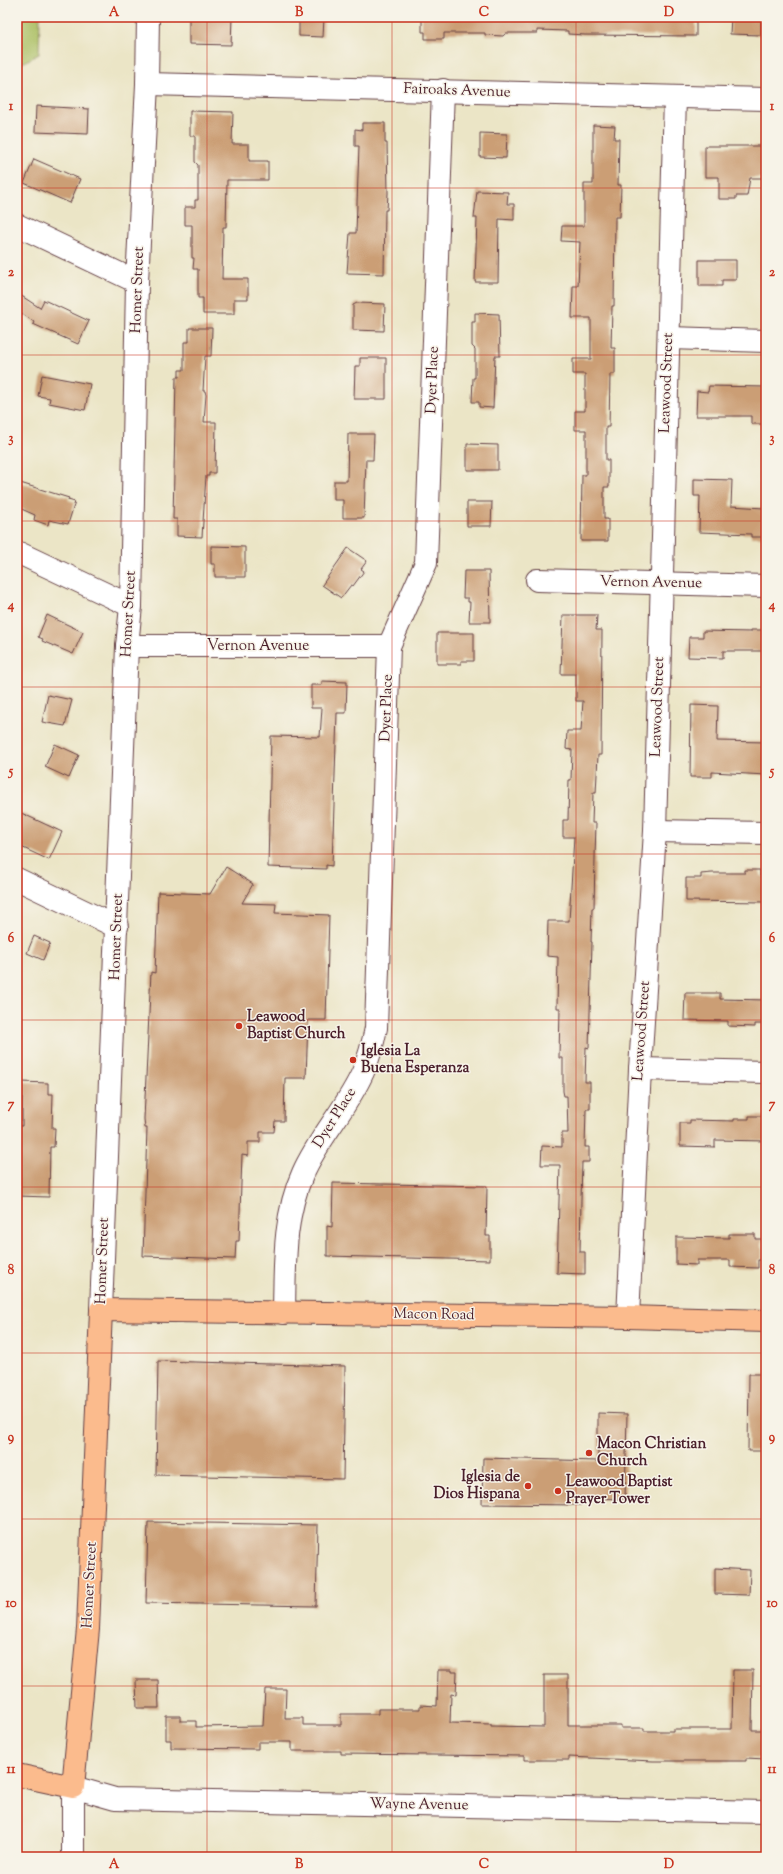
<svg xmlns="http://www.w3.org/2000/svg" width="783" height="1874" viewBox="0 0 783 1874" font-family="'Sorts Mill Goudy',serif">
  <rect width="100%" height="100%" fill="#f7f3e8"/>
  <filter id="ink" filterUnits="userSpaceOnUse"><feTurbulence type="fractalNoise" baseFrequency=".025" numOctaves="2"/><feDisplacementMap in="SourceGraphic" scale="8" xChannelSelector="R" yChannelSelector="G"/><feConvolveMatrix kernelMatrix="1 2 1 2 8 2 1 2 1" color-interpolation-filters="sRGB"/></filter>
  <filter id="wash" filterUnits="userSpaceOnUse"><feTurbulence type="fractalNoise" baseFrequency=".012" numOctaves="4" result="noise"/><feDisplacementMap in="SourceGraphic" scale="16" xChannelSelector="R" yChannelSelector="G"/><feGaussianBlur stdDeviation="0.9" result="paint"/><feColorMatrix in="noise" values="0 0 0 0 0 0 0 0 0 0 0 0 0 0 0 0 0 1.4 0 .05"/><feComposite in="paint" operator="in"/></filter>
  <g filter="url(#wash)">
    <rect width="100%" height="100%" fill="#ebe5c6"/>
    <path fill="#abbf63" stroke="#7a6f47" d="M 17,17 L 40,17 L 39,54 L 17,66 Z"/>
    <g id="blocks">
      <g fill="#cb9e74">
        <path d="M 189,17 L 232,17 L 231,45 L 189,44 Z"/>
        <path d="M 299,17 L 324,17 L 323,37 L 299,36 Z"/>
        <path d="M 696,17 L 696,36 L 585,35 L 568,34 L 568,31 L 537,30 L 537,33 L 506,33 L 503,36 L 485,35 L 485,33 L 444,33 L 444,39 L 425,39 L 425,32 L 422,32 L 422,18 L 424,17 Z"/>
        <path d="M 731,17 L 761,17 L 761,35 L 730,34 Z"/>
        <path d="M 36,106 L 89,109 L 88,134 L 35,132 Z"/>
        <path d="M 190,111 L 233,112 L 232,144 L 249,144 L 249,161 L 268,161 L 268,180 L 227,180 L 226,227 L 223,227 L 222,279 L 248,279 L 248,299 L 234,299 L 234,314 L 203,314 L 203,298 L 198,298 L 198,269 L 193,269 L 194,258 L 192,258 L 192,225 L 185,225 L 185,207 L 195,207 L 195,200 L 198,200 L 198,165 L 195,162 L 195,136 L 190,136 Z"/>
        <path d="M 362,123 L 385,123 L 385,143 L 387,143 L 388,193 L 387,210 L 385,210 L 384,274 L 347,273 L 350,233 L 356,233 L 359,146 L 355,146 L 355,129 L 362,130 Z"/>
        <path d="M 593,125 L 615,126 L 614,139 L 619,139 L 618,185 L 621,185 L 620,217 L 615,217 L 614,306 L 612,306 L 611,348 L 615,348 L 615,374 L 610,374 L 609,427 L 606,427 L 606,460 L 609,460 L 609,487 L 604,487 L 604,519 L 608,519 L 608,541 L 581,541 L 582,475 L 586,475 L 586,430 L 575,430 L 575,411 L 585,411 L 585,374 L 573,374 L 573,359 L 591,359 L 591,318 L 572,318 L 573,286 L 578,286 L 580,242 L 561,241 L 562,226 L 584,226 L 584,184 L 593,184 Z"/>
        <path d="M 480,133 L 507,134 L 506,158 L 480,157 Z"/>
        <path d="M 705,146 L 766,146 L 766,178 L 750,178 L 747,196 L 736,196 L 736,199 L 719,199 L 719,177 L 705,177 Z"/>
        <path d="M 34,159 L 80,179 L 70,203 L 24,183 Z"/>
        <path d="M 477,191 L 508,192 L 507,204 L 514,204 L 514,220 L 499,219 L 498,282 L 475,282 L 477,218 L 474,218 Z"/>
        <path d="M 699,260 L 736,260 L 736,280 L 722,280 L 722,286 L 699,286 Z"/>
        <path d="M 17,293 L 40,308 L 44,300 L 89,321 L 78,344 L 33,324 L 34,322 L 17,310 Z"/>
        <path d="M 357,303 L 385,304 L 384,331 L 353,330 L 353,305 Z"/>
        <path d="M 475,313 L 499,314 L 500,356 L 495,356 L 493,408 L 479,407 L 479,402 L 472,402 L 473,378 L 475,378 L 475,349 L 472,346 L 472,322 L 475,322 Z"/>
        <path d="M 189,328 L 212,328 L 211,356 L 205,356 L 203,391 L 205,391 L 206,395 L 204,422 L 216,422 L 215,473 L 209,473 L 209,476 L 206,476 L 202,537 L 177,536 L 177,519 L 173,519 L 176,377 L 179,377 L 179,370 L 184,370 L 184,342 L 189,342 Z"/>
        <path d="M 360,358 L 386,358 L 386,399 L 354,399 L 355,366 L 360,366 Z"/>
        <path d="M 42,375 L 90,384 L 85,410 L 49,403 L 50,398 L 38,396 Z"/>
        <path d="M 709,386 L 766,387 L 766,424 L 751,424 L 751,416 L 696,416 L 697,391 L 708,392 Z"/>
        <path d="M 348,434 L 374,434 L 373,460 L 366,460 L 364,518 L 343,518 L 343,500 L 334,500 L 334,481 L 347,481 Z"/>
        <path d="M 467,444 L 498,445 L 498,470 L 467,470 Z"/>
        <path d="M 694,479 L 732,480 L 731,506 L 764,508 L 766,537 L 751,537 L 751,534 L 699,532 L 700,496 L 694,496 Z"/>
        <path d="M 17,482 L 69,498 L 68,500 L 75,502 L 68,524 L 49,520 L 48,525 L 34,520 L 35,515 L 17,507 Z"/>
        <path d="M 467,502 L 492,502 L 491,526 L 467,526 Z"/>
        <path d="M 211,546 L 245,547 L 245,577 L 215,577 L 215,564 L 211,564 Z"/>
        <path d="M 348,548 L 367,561 L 361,569 L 364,571 L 353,586 L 351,585 L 341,598 L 322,585 Z"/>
        <path d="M 464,571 L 489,571 L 490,622 L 469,622 L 470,602 L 468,602 L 468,598 L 463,598 Z"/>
        <path d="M 47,615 L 83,632 L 73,654 L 42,641 L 43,639 L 38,637 Z"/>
        <path d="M 563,615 L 597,615 L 596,630 L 602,630 L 601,755 L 598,755 L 596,793 L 593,793 L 592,823 L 596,823 L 595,857 L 594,908 L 592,908 L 591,942 L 592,942 L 589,1048 L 586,1047 L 585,1082 L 590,1082 L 590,1109 L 586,1109 L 585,1147 L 589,1147 L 589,1162 L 582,1162 L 581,1199 L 580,1252 L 585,1252 L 585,1274 L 557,1273 L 560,1165 L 541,1165 L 542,1146 L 562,1147 L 562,1133 L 568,1133 L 567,1096 L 564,1096 L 563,1091 L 563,1058 L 559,1058 L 560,1008 L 557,1008 L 558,957 L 547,956 L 548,921 L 569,921 L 574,837 L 563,837 L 563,820 L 568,820 L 569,780 L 571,780 L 572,750 L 566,749 L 567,731 L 581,731 L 583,701 L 576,701 L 576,674 L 561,674 Z"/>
        <path d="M 751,630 L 766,630 L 766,651 L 723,651 L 723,658 L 688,657 L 689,637 L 703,637 L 703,631 L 751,632 Z"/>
        <path d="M 437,633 L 474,633 L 474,661 L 461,661 L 461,664 L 437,664 Z"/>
        <path d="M 322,681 L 347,682 L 346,713 L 337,713 L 332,866 L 326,865 L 326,869 L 268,867 L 271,736 L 320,737 L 322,708 L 311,708 L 311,685 L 322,685 Z"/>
        <path d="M 48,695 L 72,700 L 65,726 L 42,722 Z"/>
        <path d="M 691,705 L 718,706 L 717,741 L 766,742 L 766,775 L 712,772 L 712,777 L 690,777 Z"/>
        <path d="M 55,744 L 79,755 L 69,778 L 45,767 Z"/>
        <path d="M 17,811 L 62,832 L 49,860 L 17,845 Z"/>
        <path d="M 226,867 L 253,884 L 242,903 L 276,904 L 275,913 L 329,915 L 326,1020 L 308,1020 L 306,1078 L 285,1078 L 284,1121 L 275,1121 L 274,1132 L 260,1132 L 260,1142 L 248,1142 L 248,1156 L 242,1155 L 239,1241 L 236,1241 L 235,1259 L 143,1256 L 147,1128 L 145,1128 L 144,1119 L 151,972 L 155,973 L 158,892 L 210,894 Z"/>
        <path d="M 745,870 L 760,870 L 760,876 L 766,876 L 766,902 L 686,901 L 686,878 L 701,878 L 701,874 L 712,873 L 745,873 Z"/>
        <path d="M 34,936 L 50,943 L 43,960 L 27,953 Z"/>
        <path d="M 685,993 L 720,993 L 720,999 L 766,1000 L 766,1024 L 755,1024 L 755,1027 L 728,1026 L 728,1021 L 684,1020 Z"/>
        <path d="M 22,1082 L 48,1083 L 48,1094 L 53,1094 L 52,1128 L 55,1128 L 54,1147 L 50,1147 L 49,1197 L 17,1196 L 17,1126 L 22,1126 Z"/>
        <path d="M 749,1116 L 766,1116 L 766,1141 L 715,1140 L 715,1147 L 680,1146 L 680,1123 L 690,1123 L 690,1120 L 734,1121 L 734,1119 L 749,1119 Z"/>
        <path d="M 333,1183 L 487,1186 L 486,1236 L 490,1236 L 490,1260 L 327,1256 L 327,1226 L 332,1227 Z"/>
        <path d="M 729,1234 L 755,1234 L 755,1239 L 762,1239 L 762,1258 L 761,1260 L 758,1260 L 758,1268 L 730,1267 L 730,1260 L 697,1260 L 697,1265 L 676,1264 L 676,1237 L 729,1238 Z"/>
        <path d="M 158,1361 L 345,1366 L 343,1479 L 156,1475 Z"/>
        <path d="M 749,1374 L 766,1374 L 766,1451 L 748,1451 Z"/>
        <path d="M 598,1413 L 627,1414 L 625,1499 L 581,1498 L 581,1505 L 482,1504 L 483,1458 L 598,1461 Z"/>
        <path d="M 148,1522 L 318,1525 L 316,1606 L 146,1603 Z"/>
        <path d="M 715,1568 L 750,1570 L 749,1595 L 715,1594 Z"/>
        <path d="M 438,1670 L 452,1670 L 452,1672 L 457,1672 L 456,1695 L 451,1694 L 450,1723 L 491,1724 L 491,1726 L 544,1727 L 544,1675 L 568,1675 L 568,1725 L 621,1725 L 621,1728 L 644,1728 L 644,1731 L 673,1731 L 673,1729 L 732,1729 L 733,1670 L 753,1670 L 752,1730 L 766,1730 L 766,1759 L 746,1758 L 746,1761 L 653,1761 L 569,1757 L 569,1760 L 524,1760 L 524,1756 L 341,1754 L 341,1751 L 292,1751 L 292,1742 L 258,1742 L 258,1749 L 171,1748 L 171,1740 L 166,1740 L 166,1716 L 180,1716 L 180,1721 L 196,1721 L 196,1727 L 263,1726 L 265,1689 L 286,1689 L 285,1718 L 303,1718 L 303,1725 L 341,1725 L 341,1714 L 378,1714 L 378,1709 L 420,1709 L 420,1705 L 437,1706 Z"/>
        <path d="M 136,1680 L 158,1680 L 159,1708 L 137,1708 Z"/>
      </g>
    </g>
  </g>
  <g filter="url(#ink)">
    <use href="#blocks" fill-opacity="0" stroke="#623d42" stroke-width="1"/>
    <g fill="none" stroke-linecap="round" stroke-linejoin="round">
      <g stroke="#623d42" stroke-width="24">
        <g id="minor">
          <path d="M 147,84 L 766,99"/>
          <path d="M 17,225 L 137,282"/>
          <path d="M 669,338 L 766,341"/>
          <path d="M 17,552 L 131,606"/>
          <path d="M 537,580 L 766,586"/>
          <path d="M 127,646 L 389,646"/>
          <path d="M 655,831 L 766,833"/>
          <path d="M 17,879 L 117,927"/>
          <path d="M 640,1069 L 766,1072"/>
          <path d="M 101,1310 L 127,646 L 131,606 L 137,282 L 147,84 L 148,17"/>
          <path d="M 284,1313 C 285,1266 283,1217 303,1173 C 319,1137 347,1108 363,1072 C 369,1058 373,1043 376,1028 L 389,646 L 426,563 L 443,90"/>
          <path d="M 628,1317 L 640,1069 L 655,831 L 675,97"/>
          <path d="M 73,1857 L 73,1787 L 115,1799 L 766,1812"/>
        </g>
      </g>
      <g stroke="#623d42" stroke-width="24">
        <path id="major" d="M 17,1775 L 73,1787 L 88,1629 L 101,1310 L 628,1317 L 766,1321"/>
      </g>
      <use href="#minor" stroke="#fff" stroke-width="22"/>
      <use href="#major" stroke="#fbbb8d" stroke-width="22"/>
    </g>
  </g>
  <path fill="none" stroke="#c8321e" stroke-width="1" stroke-opacity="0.55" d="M 207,17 L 207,1857M 392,17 L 392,1857M 576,17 L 576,1857M 17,188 L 766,188M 17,355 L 766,355M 17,521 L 766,521M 17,687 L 766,687M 17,854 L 766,854M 17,1020 L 766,1020M 17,1187 L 766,1187M 17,1353 L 766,1353M 17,1519 L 766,1519M 17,1686 L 766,1686"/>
  <g fill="#c8321e" stroke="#f7f3e8" stroke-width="1.5">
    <circle cx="239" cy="1026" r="4"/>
    <circle cx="353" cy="1060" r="4"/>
    <circle cx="589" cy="1453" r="4"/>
    <circle cx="528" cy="1486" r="4"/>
    <circle cx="558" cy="1491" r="4"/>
  </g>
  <g text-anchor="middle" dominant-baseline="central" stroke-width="3" stroke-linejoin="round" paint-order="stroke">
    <g font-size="15" fill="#4a1f2b" stroke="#f7f3e8">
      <text transform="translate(457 91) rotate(2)">Fairoaks Avenue</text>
      <text transform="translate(138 290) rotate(-88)">Homer Street</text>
      <text transform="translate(433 380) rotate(-88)">Dyer Place</text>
      <text transform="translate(667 383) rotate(-88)">Leawood Street</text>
      <text transform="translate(651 583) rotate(1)">Vernon Avenue</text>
      <text transform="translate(129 614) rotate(-87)">Homer Street</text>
      <text x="258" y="646">Vernon Avenue</text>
      <text transform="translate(658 707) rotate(-88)">Leawood Street</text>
      <text transform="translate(387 708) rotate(-88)">Dyer Place</text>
      <text transform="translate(117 937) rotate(-88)">Homer Street</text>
      <text transform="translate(642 1031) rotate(-86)">Leawood Street</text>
      <text transform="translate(335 1118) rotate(-58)">Dyer Place</text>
      <text transform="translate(103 1261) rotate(-88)">Homer Street</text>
      <text transform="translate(434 1315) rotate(1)">Macon Road</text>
      <text transform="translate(90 1585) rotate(-87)">Homer Street</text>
      <text transform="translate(419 1805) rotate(1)">Wayne Avenue</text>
    </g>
    <g font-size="15" font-weight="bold" fill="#4a1f2b" stroke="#f7f3e8" text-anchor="start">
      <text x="247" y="1017">Leawood<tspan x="247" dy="17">Baptist Church</tspan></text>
      <text x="361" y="1051">Iglesia La<tspan x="361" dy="17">Buena Esperanza</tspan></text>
      <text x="597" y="1444">Macon Christian<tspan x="597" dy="17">Church</tspan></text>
      <text x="520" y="1477" text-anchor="end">Iglesia de<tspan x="520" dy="17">Dios Hispana</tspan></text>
      <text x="566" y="1482">Leawood Baptist<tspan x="566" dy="17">Prayer Tower</tspan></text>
    </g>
  </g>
  <rect width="783" height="1874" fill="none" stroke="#f7f3e8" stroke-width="44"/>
  <rect x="22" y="22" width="739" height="1830" fill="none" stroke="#c8321e" stroke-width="1.5"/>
  <g font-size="13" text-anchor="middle" font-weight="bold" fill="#c8321e">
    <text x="114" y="16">A</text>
    <text x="299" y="16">B</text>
    <text x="484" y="16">C</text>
    <text x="669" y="16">D</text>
    <text x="11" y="110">1</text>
    <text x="772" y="110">1</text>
    <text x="11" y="276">2</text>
    <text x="772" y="276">2</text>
    <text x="11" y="442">3</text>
    <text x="772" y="442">3</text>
    <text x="11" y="609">4</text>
    <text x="772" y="609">4</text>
    <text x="11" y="775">5</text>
    <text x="772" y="775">5</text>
    <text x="11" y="942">6</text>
    <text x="772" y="942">6</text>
    <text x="11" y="1108">7</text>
    <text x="772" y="1108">7</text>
    <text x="11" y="1274">8</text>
    <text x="772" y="1274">8</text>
    <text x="11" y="1441">9</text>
    <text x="772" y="1441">9</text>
    <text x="11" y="1607">10</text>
    <text x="772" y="1607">10</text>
    <text x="11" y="1773">11</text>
    <text x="772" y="1773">11</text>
    <text x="114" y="1868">A</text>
    <text x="299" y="1868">B</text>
    <text x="484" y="1868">C</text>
    <text x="669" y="1868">D</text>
  </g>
</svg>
